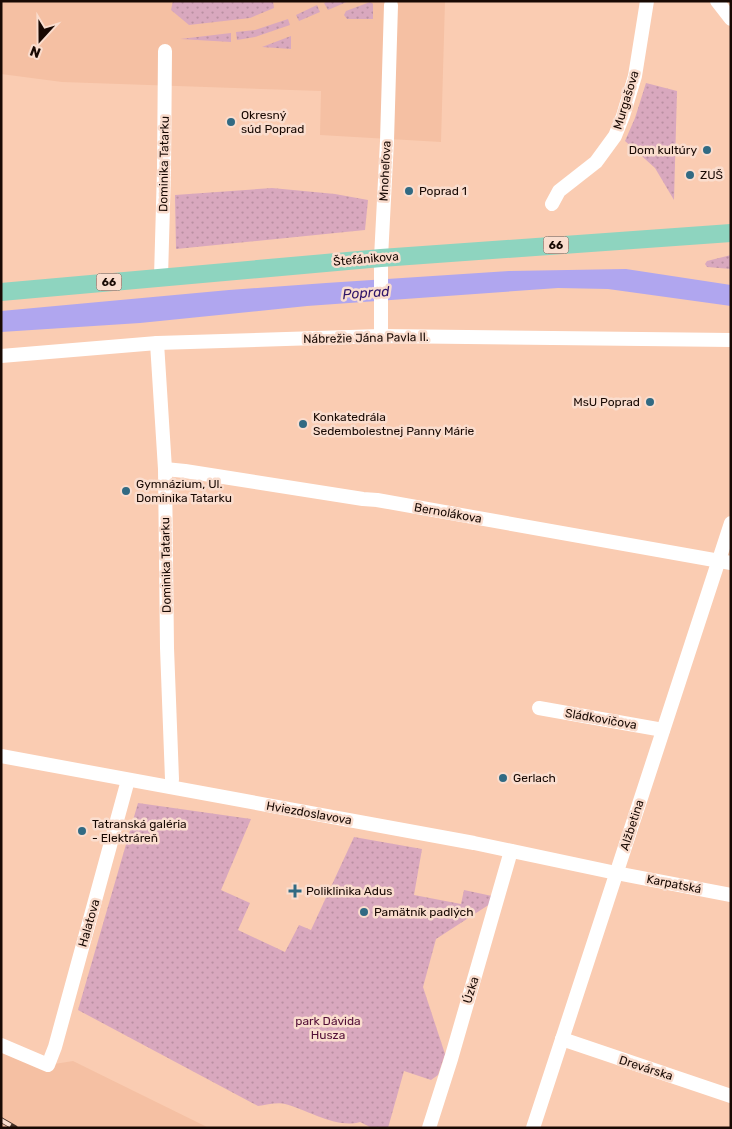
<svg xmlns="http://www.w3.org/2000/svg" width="732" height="1129" viewBox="0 0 732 1129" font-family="Rubik,sans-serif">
  <defs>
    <pattern id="park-dots" width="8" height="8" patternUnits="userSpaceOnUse" patternTransform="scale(1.25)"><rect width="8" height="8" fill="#d9a8be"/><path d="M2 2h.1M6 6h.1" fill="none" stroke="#ba8fa2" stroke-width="1.8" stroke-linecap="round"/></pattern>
  </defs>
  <rect width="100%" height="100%" fill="#faccb2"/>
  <g fill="#f5c0a3">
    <path d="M 1,1 L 445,1 L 441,142 L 320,135 L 321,91 L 62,82 L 1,74 Z"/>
    <path d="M 1,1047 L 42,1066 L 73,1061 L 209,1128 L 1,1128 Z"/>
  </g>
  <g fill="url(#park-dots)">
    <path d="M 173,1 L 273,1 L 274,8 L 250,18 L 189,25 L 171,10 Z"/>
    <path d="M 328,1 L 349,1 L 328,10 L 324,3 Z"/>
    <path d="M 370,2 L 373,4 L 373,19 L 347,19 L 344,15 L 346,11 Z"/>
    <path d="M 317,5 L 320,12 L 299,21 L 296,15 Z"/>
    <path d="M 288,19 L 290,25 L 255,37 L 237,40 L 236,32 L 255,30 Z"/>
    <path d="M 231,33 L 231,42 L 180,39 Z"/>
    <path d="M 291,36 L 291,49 L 262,47 Z"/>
    <path d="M 646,83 L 677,91 L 674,200 L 655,168 L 625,141 L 635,118 Z"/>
    <path d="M 272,188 L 335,194 L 368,200 L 365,230 L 176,249 L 175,195 Z"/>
    <path d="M 731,255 L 731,269 L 707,267 L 705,264 L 707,261 Z"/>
    <path d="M 138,803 L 251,819 L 221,890 L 250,903 L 238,930 L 285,952 L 299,925 L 311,930 L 354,837 L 422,849 L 414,895 L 461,904 L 464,890 L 492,896 L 490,904 L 436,939 L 423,987 L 445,1054 L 438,1075 L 431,1080 L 404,1071 L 388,1128 L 372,1128 L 360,1122 C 337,1129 308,1110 285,1104 C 278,1102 266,1105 258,1106 L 78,1010 Z"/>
  </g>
  <path fill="#b0a6ef" d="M 626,269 L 731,285 L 731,306 L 608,289 L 558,288 L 307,306 L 140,323 L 1,332 L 1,311 L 229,290 L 326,283 L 509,271 Z"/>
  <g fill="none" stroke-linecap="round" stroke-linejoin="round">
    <g stroke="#fff" stroke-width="14">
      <path d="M 717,1 L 731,19"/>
      <path d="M 552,204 L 559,191 L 596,162 L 615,136 L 623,116 L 635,76 L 647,1"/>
      <path d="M 161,277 L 164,170 L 165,51"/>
      <path d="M 381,336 L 381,258 L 387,141 L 391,5"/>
      <path d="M 157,343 L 165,469 L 167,648 L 172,779 L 171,787"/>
      <path d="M 1,356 L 157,343 L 381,336 L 731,340"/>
      <path d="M 165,469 L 185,471 L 363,499 L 377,500 L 731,563"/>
      <path d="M 539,708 L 663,730"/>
      <path d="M 1,756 L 474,843 L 616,873 L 731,895"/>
      <path d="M 562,1039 L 731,1096"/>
      <path d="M 1,1045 L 48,1065 L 55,1047 L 128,780"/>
      <path d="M 429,1128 L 451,1059 L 511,851"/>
      <path d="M 533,1128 L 731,523"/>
    </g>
    <path stroke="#8ed4bf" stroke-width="18" d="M 1,292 L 381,258 L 731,233"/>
    <g stroke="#453026" stroke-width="5.5">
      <path id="rail" d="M 1,1120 L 15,1128"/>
    </g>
    <use href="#rail" stroke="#faddce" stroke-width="4" stroke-dasharray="11" stroke-linecap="butt"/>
  </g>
  <g fill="#316a83" stroke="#faddce" stroke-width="2">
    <circle cx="231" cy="122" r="5"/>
    <circle cx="707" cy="150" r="5"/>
    <circle cx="690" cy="175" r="5"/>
    <circle cx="409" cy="191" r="5"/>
    <circle cx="650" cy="402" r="5"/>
    <circle cx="303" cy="424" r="5"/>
    <circle cx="126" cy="491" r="5"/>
    <circle cx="503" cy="778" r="5"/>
    <circle cx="82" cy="831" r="5"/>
    <path d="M292.5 883.5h5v5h5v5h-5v5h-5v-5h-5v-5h5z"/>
    <circle cx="364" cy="912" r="5"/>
  </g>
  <g text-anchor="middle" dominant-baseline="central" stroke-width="5" stroke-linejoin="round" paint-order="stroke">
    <g fill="#faddce" stroke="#5c4940" stroke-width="1">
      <rect x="543.5" y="236.5" width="25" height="17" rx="4"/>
      <rect x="96.5" y="273.5" width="25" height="17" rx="4"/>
    </g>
    <g font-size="11" font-weight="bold" fill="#180903">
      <text x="556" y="245">66</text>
      <text x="109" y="282">66</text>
    </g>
    <g font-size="12" fill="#180903" stroke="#faddce">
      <text transform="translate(626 100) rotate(-73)">Murgašova</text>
      <text transform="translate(164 164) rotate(-89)">Dominika Tatarku</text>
      <text transform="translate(385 171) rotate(-87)">Mnoheľova</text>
      <text transform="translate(366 259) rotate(-5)">Štefánikova</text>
      <text transform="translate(366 338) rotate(-1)">Nábrežie Jána Pavla II.</text>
      <text transform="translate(448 513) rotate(10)">Bernolákova</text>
      <text transform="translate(166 565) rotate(-91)">Dominika Tatarku</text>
      <text transform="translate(601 719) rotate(10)">Sládkovičova</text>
      <text transform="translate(309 813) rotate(10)">Hviezdoslavova</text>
      <text transform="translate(632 825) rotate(-72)">Alžbetina</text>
      <text transform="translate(674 884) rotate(11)">Karpatská</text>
      <text transform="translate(89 923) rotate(-74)">Halatova</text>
      <text transform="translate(471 990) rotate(-73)">Úzka</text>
      <text transform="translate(646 1068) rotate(18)">Drevárska</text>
    </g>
    <g font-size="12" fill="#180903" stroke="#faddce" text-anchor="start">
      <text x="241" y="115">Okresný<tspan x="241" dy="14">súd Poprad</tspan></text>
      <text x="697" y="150" text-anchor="end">Dom kultúry</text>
      <text x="700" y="175">ZUŠ</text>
      <text x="419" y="191">Poprad 1</text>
      <text x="640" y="402" text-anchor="end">MsU Poprad</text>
      <text x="313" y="417">Konkatedrála<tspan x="313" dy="14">Sedembolestnej Panny Márie</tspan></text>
      <text x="136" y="484">Gymnázium, Ul.<tspan x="136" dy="14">Dominika Tatarku</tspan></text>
      <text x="513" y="778">Gerlach</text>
      <text x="92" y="824">Tatranská galéria<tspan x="92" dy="14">- Elektráreň</tspan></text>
      <text x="306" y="891">Poliklinika Adus</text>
      <text x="374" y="912">Pamätník padlých</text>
    </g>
    <g font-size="12" fill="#530f37" stroke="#faddce">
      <text x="328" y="1021">park Dávida<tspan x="328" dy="14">Husza</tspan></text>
    </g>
    <g font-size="14" font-style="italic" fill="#301569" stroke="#faddce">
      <text transform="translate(366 293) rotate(-4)">Poprad</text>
    </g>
  </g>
  <rect width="732" height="1129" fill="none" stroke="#180903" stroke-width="5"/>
  <g transform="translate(40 40) rotate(201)" stroke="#faddce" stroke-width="4" paint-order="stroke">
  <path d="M0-4L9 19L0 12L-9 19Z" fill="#180903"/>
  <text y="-8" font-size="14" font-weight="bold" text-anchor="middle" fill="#180903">N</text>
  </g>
</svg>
